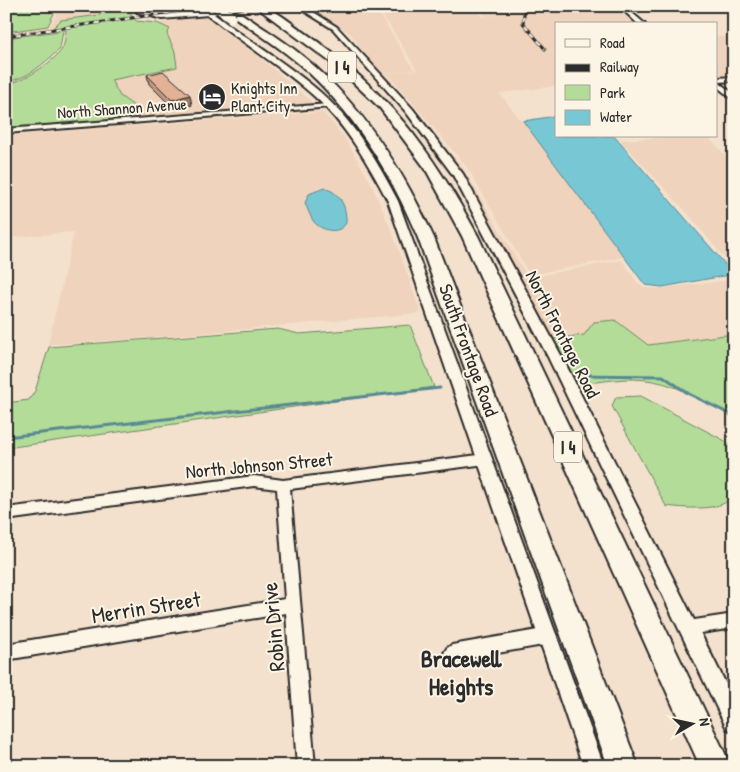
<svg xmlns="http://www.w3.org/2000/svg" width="740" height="772" viewBox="0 0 740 772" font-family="'Patrick Hand',sans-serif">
  <rect width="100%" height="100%" fill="#f4e1cd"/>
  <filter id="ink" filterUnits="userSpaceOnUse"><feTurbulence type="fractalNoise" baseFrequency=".02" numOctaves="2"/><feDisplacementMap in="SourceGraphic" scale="10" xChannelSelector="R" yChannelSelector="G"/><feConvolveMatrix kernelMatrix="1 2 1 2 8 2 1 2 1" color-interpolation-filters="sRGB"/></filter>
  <g filter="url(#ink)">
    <g fill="#efd3bc">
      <path d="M 31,6 L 103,6 L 104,8 L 100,15 L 61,20 L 53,27 L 56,30 L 6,37 L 6,33 L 50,27 L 60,7 L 7,7 Z"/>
      <path d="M 310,6 L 375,6 L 414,70 L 385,73 L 463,168 L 527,276 L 532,277 L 622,260 L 637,282 L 644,287 L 652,289 L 715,282 L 729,280 L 734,276 L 734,334 L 648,345 L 615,320 L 584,335 L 551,339 L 462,174 L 403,98 L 373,65 L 351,34 Z"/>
      <path d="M 377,6 L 474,6 L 483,17 L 496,16 L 485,16 L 477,6 L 517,6 L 514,15 L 519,6 L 614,6 L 634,24 L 556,24 L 556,86 L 499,93 L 565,175 L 624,257 L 530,275 L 467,167 L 387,73 L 417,70 Z"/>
      <path d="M 204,16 L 259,57 L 317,106 L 124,119 L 140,110 L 120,96 L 110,80 L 177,67 L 167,34 L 170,29 L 157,23 Z"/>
      <path d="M 734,36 L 734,74 L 716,76 L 716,37 Z"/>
      <path d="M 320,109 L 322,111 L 6,135 L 6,133 Z"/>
      <path d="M 323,112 L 344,137 L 370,181 L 393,234 L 421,313 L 147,338 L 48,345 L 74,232 L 6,238 L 6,136 Z"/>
      <path d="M 684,136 L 707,136 L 734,164 L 734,270 L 689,215 L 620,140 Z"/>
    </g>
    <g fill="#b3dc99" stroke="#6f8462">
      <path d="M 57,7 L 48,26 L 6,32 L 6,8 Z"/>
      <path d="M 104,8 L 127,8 L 136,21 L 157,23 L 170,29 L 167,34 L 175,52 L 177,67 L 111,80 L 120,96 L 141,111 L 124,119 L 6,129 L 6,84 C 21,83 54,62 62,49 C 65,45 65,35 66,30 L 63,30 L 60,49 C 43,64 29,78 6,82 L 6,38 L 59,31 L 53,28 L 61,20 L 100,15 Z"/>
      <path d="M 615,320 L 648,345 L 734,334 L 734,418 C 708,404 682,386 653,381 C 627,376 600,382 575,385 L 551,339 L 584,335 L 594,322 Z"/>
      <path d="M 410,325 L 434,387 L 6,448 L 6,403 L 29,400 L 35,391 L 49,347 L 278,329 L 299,334 Z"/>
      <path d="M 641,396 L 727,442 C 735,452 734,459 734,471 C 734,479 736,492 731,498 C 720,512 682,508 666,506 L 612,406 L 616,397 Z"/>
    </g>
    <g fill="#78c7d5" stroke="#598991">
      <path d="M 556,116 L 556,136 L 614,136 L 725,264 L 730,271 L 730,275 L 662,287 L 645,285 L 523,121 Z"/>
      <path d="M 324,188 C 340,192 347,207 346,223 C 339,235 322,231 314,222 C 310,217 308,209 305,203 L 309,194 Z"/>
    </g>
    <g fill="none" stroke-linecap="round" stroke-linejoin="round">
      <g stroke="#598991" stroke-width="3">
        <path d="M 575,375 L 663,376 L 689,394 L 734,416"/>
        <path d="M 6,437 L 440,388"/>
      </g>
      <g stroke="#2b2b2b" stroke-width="4">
        <g id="minor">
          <path d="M 619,6 L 624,6 L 645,24 L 638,24 Z"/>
          <path d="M 734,77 L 734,81 L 718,82 L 734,94 L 734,100 L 716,86 L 716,78 Z"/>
          <path d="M 329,104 L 331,105 L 331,107 L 6,133 L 6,129 Z"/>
          <path d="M 486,454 L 490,455 L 492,459 L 490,463 L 486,464 L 290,489 L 315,766 L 297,766 L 286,613 L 6,660 L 6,644 L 285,599 L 277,489 L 254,486 L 6,520 L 6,508 L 254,476 L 283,480 Z"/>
          <path d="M 734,614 L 734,628 L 688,635 L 683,633 L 680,628 L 683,623 L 688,621 Z"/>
          <path d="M 549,628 L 554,631 L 557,636 L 554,641 L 549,644 L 452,661 L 447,658 L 444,653 L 447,648 L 452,645 Z"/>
        </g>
      </g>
      <g stroke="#2b2b2b" stroke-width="4">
        <g id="tertiary">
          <path d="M 136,6 L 142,6 L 142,10 L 162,15 L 250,6 L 214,14 C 248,41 287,63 320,92 C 354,122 377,161 398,201 L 604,766 L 583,766 L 388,201 C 368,163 346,125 314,96 C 281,66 242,43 208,15 L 162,19 L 137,12 Z"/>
          <path d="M 296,6 L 304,6 L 337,27 L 412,108 L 463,174 L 562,357 L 734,700 L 734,732 L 727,729 L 548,357 L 453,175 L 406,112 L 333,29 Z"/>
        </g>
      </g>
      <g stroke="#2b2b2b" stroke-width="4">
        <path id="secondary" d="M 6,6 L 16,6 L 6,9 Z"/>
      </g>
      <g stroke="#2b2b2b" stroke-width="4">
        <g id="motorway">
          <path d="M 255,6 C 273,6 289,22 304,32 C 386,89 431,149 478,236 L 731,766 L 700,766 L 462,236 L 425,168 L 380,108 L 337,67 Z"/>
          <path d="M 236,14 L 242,14 C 263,28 285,41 305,58 C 363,106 403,170 434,238 L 638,766 L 608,766 L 418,238 C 390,172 353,110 298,63 C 278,46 257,33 236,18 Z"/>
        </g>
      </g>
      <use href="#minor" fill="#fcf5e5" fill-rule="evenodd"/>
      <use href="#tertiary" fill="#fcf5e5" fill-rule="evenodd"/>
      <use href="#secondary" fill="#fcf5e5" fill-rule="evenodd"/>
      <use href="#motorway" fill="#fcf5e5" fill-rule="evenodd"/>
      <g stroke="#2b2b2b" stroke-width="3">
        <g id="rail">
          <path d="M 525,6 L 523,23 L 545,49"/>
          <path d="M 6,36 L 215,6"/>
        </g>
      </g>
      <use href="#rail" stroke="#fcf5e5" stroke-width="2" stroke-dasharray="5" stroke-linecap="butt"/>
      <g stroke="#2b2b2b" stroke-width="12" stroke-linecap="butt">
        <path id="motorway-bridge" d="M 216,6 L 231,17"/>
      </g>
      <use href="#motorway-bridge" stroke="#fcf5e5" stroke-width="10"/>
    </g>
    <path fill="#c39880" stroke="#2b2b2b" d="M 147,75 L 192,105 L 175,110 L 149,84 Z"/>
    <path fill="#9f7c68" stroke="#2b2b2b" d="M 190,95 L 192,105 L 175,110 L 172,100 Z"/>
    <path fill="#e3b195" stroke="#2b2b2b" d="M 163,71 L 190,95 L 172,100 L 147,75 Z"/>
  </g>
  <defs>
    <g id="hotel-disc" transform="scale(1.4375)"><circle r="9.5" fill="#2b2b2b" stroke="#fcf5e5"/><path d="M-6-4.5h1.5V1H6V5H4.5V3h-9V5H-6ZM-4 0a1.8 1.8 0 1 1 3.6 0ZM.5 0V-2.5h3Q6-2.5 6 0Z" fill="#fff"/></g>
  </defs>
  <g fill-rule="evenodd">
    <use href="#hotel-disc" x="212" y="97"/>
  </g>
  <g text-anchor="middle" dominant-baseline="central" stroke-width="4" stroke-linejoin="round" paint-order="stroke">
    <g font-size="16" fill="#2b2b2b" stroke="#fcf5e5" text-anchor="start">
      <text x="231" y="88">Knights Inn<tspan x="231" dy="18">Plant City</tspan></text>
    </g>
    <g font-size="16" fill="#2b2b2b" stroke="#fcf5e5">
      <text transform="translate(122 108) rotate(-4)">North Shannon Avenue</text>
    </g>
    <g fill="#fcf5e5" stroke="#6a6863" stroke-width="1">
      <rect x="328" y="51.5" width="28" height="31" rx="4"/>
      <rect x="554" y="431.5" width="28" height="31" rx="4"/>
    </g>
    <g font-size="18" font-weight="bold" fill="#2b2b2b">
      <text x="342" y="67">I 4</text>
      <text x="568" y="447">I 4</text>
    </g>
    <g font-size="19" fill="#2b2b2b" stroke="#fcf5e5">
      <text transform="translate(563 334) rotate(63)">North Frontage Road</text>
      <text transform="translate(469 350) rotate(70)">South Frontage Road</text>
      <text transform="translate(259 465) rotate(-5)">North Johnson Street</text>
    </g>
    <g font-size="22" fill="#2b2b2b" stroke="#fcf5e5">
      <text transform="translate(146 607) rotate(-9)">Merrin Street</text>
      <text transform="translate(273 627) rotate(-95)">Robin Drive</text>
    </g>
    <g font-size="24" font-weight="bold" fill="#2b2b2b" stroke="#fcf5e5">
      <text x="461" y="658">Bracewell<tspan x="461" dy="28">Heights</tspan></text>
    </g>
  </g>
  <rect width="740" height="772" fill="none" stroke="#fcf5e5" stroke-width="25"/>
  <rect x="12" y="12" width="715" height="747" fill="none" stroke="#2b2b2b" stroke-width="2" filter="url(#ink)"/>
  <rect x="555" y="22" width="162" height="115" fill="#fcf5e5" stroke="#a8a49b"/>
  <rect x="565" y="39" width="25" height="8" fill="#fcf5e5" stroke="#a8a49b"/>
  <text x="600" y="48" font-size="15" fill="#2b2b2b">Road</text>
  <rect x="565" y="64" width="25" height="8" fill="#2b2b2b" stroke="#a8a49b"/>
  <text x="600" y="72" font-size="15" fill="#2b2b2b">Railway</text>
  <rect x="565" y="85" width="25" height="15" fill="#b3dc99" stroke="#a8a49b"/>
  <text x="600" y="98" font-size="15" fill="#2b2b2b">Park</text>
  <rect x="565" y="110" width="25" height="15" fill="#78c7d5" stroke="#a8a49b"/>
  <text x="600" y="122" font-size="15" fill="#2b2b2b">Water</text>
  <g transform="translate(692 724) rotate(81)" stroke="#fcf5e5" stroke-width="4" paint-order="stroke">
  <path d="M0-4L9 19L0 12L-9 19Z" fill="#2b2b2b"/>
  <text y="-8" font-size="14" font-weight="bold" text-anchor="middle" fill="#2b2b2b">N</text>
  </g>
</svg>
